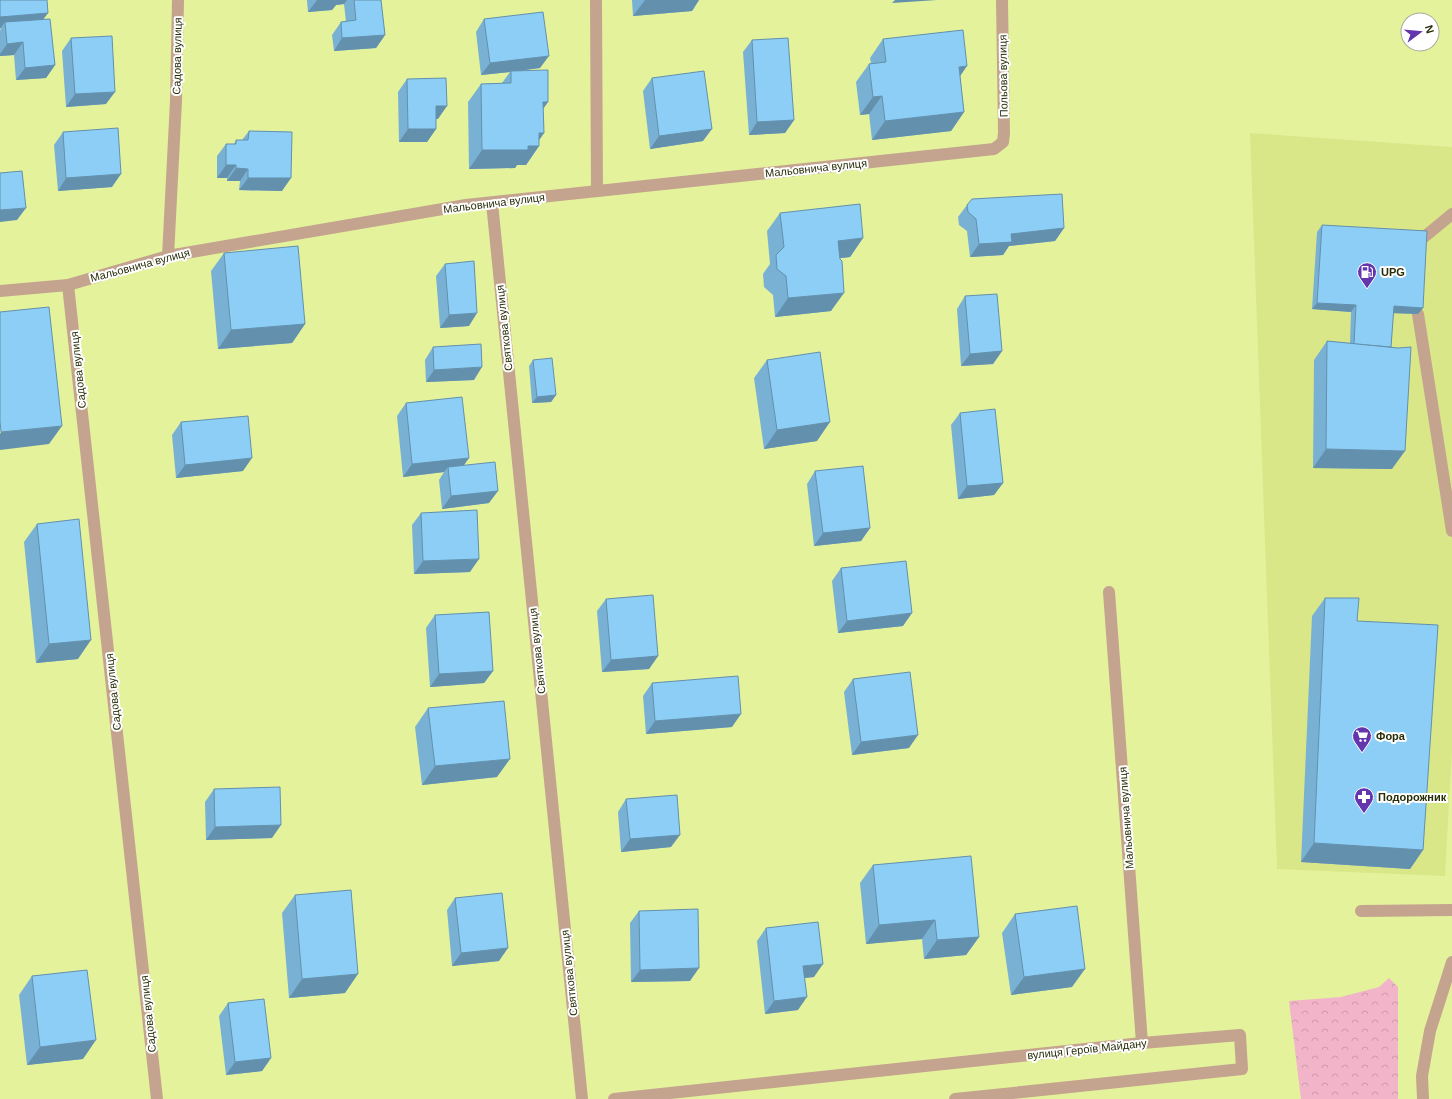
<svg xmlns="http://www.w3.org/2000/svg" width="1452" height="1099" viewBox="0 0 1452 1099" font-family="Arial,sans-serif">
  <defs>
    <pattern id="park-crowns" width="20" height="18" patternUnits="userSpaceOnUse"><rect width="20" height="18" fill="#f1b4c9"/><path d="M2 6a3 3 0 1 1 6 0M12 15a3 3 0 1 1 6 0" fill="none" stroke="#cf9bab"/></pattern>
  </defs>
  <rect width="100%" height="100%" fill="#e4f29c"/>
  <path fill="#d9e789" d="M 1250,133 L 1452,147 L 1452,751 L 1445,876 L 1277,869 Z"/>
  <path fill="url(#park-crowns)" d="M 1389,978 L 1398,987 L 1398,1099 L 1301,1099 L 1289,1001 L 1341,997 L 1379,987 Z"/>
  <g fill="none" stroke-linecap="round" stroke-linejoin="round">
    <g stroke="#c4a48e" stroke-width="12">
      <path d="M 596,0 L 597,191"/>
      <path d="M 492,203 L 582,1099"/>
      <path d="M 1423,238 L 1452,214"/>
      <path d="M 168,256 L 176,101 L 178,0"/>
      <path d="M 68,285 L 157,1099"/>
      <path d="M 0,291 L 68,285 L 168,256 L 466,205 L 994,149 L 1003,142 L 1004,133 L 1002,0"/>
      <path d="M 1418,314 L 1452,531"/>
      <path d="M 1109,592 L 1142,1043"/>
      <path d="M 1361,911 L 1452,910"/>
      <path d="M 614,1099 L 1142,1043 L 1240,1035 L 1242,1069 L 955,1099"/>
      <path d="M 1423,1099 L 1422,1076 L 1430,1031 L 1452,962"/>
    </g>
  </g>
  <g fill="#79b1d4">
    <path d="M 0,0 L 48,13 L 43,19 L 55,65 L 46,78 L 16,80 L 14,55 L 0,56 L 0,30 L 1,29 Z"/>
    <path d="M 307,0 L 381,0 L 385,35 L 376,48 L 334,51 L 332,35 L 341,22 L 346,22 L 344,4 L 336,5 L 332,10 L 308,12 Z"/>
    <path d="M 632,0 L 699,0 L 692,11 L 633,16 Z"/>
    <path d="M 484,19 L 540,68 L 522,70 L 543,109 L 544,133 L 539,140 L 539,146 L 526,165 L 517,165 L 515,168 L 469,169 L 468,102 L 481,84 L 502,83 L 510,72 L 481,75 L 476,32 Z"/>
    <path d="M 71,38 L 106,104 L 66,107 L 62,51 Z"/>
    <path d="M 883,39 L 960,76 L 964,112 L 951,131 L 872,140 L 869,114 L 860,115 L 856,82 L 869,64 L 871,63 L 870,58 Z"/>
    <path d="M 752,40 L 794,120 L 785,133 L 749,135 L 743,52 Z"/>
    <path d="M 652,78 L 703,141 L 650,149 L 643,91 Z"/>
    <path d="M 407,79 L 438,119 L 436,119 L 436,129 L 427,142 L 399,142 L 398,92 Z"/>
    <path d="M 249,131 L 282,191 L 239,190 L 240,181 L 227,181 L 227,178 L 217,178 L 217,156 L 226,144 L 234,144 L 236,140 L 242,140 Z"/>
    <path d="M 63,132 L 112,187 L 58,191 L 54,145 Z"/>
    <path d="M 967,205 L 1064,228 L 1055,241 L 1009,246 L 1003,255 L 970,257 L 967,231 L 959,225 L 958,217 Z"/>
    <path d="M 780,213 L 863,238 L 850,257 L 840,258 L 831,311 L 775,317 L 773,295 L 764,287 L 763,274 L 770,264 L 767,231 Z"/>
    <path d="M 1322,225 L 1423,308 L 1418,314 L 1393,313 L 1391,347 L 1392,469 L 1313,468 L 1314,360 L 1327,341 L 1350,343 L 1351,312 L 1312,309 L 1317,232 Z"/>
    <path d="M 224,253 L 305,324 L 292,343 L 218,349 L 211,271 Z"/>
    <path d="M 445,264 L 469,326 L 440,328 L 436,276 Z"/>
    <path d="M 965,296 L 1002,351 L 993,364 L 961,366 L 957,309 Z"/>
    <path d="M 433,347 L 474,380 L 426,382 L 425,360 Z"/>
    <path d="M 533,360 L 556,395 L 551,402 L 532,403 L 529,366 Z"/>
    <path d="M 767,360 L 817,441 L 764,449 L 754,378 Z"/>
    <path d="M 406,403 L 464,465 L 489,503 L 442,509 L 439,480 L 444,472 L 403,477 L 397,416 Z"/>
    <path d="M 960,413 L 1003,483 L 994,495 L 958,499 L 951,425 Z"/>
    <path d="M 181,422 L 243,471 L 176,478 L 172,435 Z"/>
    <path d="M 815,471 L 870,528 L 861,541 L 814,546 L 807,484 Z"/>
    <path d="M 421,513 L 470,572 L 414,574 L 412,525 Z"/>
    <path d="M 37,524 L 78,659 L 36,663 L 24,542 Z"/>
    <path d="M 841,568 L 903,626 L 838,633 L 832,581 Z"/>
    <path d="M 1325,598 L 1357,621 L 1423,850 L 1410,869 L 1301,862 L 1312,616 Z"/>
    <path d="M 606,599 L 658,656 L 649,669 L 602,672 L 597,611 Z"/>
    <path d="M 435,615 L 493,671 L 484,683 L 430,687 L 426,628 Z"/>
    <path d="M 853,679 L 909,748 L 852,755 L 844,692 Z"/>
    <path d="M 652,683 L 732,727 L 646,734 L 643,696 Z"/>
    <path d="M 428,708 L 497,777 L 422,785 L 415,727 Z"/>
    <path d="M 214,789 L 272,838 L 206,840 L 205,802 Z"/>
    <path d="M 626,799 L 671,847 L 621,852 L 618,812 Z"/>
    <path d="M 873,865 L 979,937 L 966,955 L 924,959 L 922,939 L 866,944 L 860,883 Z"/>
    <path d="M 295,895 L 345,993 L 289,998 L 282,913 Z"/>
    <path d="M 455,898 L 499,961 L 452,966 L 447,910 Z"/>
    <path d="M 639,911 L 690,981 L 631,982 L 630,923 Z"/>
    <path d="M 1015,914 L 1072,987 L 1011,995 L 1002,933 Z"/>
    <path d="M 766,928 L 814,977 L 805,978 L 798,1010 L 765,1014 L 757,941 Z"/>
    <path d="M 32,976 L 83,1059 L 27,1065 L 19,995 Z"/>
    <path d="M 228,1003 L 271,1058 L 262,1071 L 226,1075 L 219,1016 Z"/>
  </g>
  <g fill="#6390ac">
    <path d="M 317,0 L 347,0 L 344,4 L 336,5 L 332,10 L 308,12 Z"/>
    <path d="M 645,0 L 699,0 L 692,11 L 633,16 Z"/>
    <path d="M 895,0 L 937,0 L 892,3 Z"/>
    <path d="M 48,13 L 39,25 L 5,22 L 0,29 L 0,17 Z"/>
    <path d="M 385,35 L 376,48 L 334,51 L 342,38 Z"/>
    <path d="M 23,42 L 14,55 L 0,56 L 0,54 L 7,44 Z"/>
    <path d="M 549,56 L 540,68 L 511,72 L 511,71 L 510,72 L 481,75 L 490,63 Z"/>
    <path d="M 55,65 L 46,78 L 16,80 L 25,68 Z"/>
    <path d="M 967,66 L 954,85 L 959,67 Z"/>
    <path d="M 115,92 L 106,104 L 66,107 L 75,94 Z"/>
    <path d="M 882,96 L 869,114 L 860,115 L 873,97 Z"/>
    <path d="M 543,102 L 548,102 L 535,121 Z"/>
    <path d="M 436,106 L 447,106 L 438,119 L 427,119 Z"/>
    <path d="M 964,112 L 951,131 L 872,140 L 885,121 Z"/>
    <path d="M 794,120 L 785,133 L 749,135 L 757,122 Z"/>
    <path d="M 408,129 L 436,129 L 427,142 L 399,142 Z"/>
    <path d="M 712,129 L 703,141 L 650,149 L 659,136 Z"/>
    <path d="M 539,133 L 544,133 L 535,146 L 539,146 L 526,165 L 517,165 L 515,168 L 469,169 L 482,150 Z"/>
    <path d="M 226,165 L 236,165 L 227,178 L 217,178 Z"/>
    <path d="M 236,168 L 248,169 L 240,181 L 227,181 Z"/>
    <path d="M 121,174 L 112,187 L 58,191 L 66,178 Z"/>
    <path d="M 248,178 L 291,178 L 282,191 L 239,190 Z"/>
    <path d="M 26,208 L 17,220 L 0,222 L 0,210 Z"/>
    <path d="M 1064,228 L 1055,241 L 1009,246 L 1003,255 L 970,257 L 979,244 L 1011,234 Z"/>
    <path d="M 863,238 L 850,257 L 825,260 L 838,241 Z"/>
    <path d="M 844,293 L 831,311 L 775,317 L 788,298 Z"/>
    <path d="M 1317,303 L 1356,305 L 1351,312 L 1312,309 Z"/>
    <path d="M 1394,306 L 1423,308 L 1418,314 L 1389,313 Z"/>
    <path d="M 477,313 L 469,326 L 440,328 L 449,315 Z"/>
    <path d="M 305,324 L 292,343 L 218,349 L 231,330 Z"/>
    <path d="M 1002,351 L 993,364 L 961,366 L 970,354 Z"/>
    <path d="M 482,367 L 474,380 L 426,382 L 434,370 Z"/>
    <path d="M 556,395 L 551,402 L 532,403 L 537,397 Z"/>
    <path d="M 830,422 L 817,441 L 764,449 L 777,430 Z"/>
    <path d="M 62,426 L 49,444 L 0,450 L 0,434 L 1,432 Z"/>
    <path d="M 1326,449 L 1405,451 L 1392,469 L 1313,468 Z"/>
    <path d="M 252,458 L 243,471 L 176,478 L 185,465 Z"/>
    <path d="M 469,458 L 460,471 L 448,467 L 444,472 L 403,477 L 412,464 Z"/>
    <path d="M 1003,483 L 994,495 L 958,499 L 967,486 Z"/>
    <path d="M 498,491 L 489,503 L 442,509 L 451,496 Z"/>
    <path d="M 870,528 L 861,541 L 814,546 L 823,533 Z"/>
    <path d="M 479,559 L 470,572 L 414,574 L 423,561 Z"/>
    <path d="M 912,613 L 903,626 L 838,633 L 847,621 Z"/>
    <path d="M 91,640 L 78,659 L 36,663 L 49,644 Z"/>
    <path d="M 658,656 L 649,669 L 602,672 L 611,660 Z"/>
    <path d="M 493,671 L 484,683 L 430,687 L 439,674 Z"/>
    <path d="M 741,714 L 732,727 L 646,734 L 655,721 Z"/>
    <path d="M 918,735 L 909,748 L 852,755 L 861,742 Z"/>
    <path d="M 510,759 L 497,777 L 422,785 L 435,766 Z"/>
    <path d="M 281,825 L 272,838 L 206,840 L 215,827 Z"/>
    <path d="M 680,835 L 671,847 L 621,852 L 630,839 Z"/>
    <path d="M 1314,843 L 1423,850 L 1410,869 L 1301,862 Z"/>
    <path d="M 935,920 L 922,939 L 866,944 L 879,925 Z"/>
    <path d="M 979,937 L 966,955 L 924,959 L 937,940 Z"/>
    <path d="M 508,948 L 499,961 L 452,966 L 461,953 Z"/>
    <path d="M 823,964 L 814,977 L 794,979 L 803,966 Z"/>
    <path d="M 699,968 L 690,981 L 631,982 L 640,970 Z"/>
    <path d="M 1085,969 L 1072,987 L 1011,995 L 1024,977 Z"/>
    <path d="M 358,974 L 345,993 L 289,998 L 302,979 Z"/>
    <path d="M 807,997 L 798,1010 L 765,1014 L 774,1001 Z"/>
    <path d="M 96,1040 L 83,1059 L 27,1065 L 40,1047 Z"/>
    <path d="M 271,1058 L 262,1071 L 226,1075 L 235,1062 Z"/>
  </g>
  <g fill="#8dcef6" stroke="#6390ac">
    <path d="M 0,0 L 47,0 L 48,13 L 0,17 Z"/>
    <path d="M 354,0 L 381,0 L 385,35 L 342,38 L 341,22 L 356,20 Z"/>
    <path d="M 543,12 L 549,56 L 490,63 L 484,19 Z"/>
    <path d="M 50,19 L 55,65 L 25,68 L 23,42 L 7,44 L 5,22 Z"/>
    <path d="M 963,30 L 967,66 L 959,67 L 964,112 L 885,121 L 882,96 L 873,97 L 869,64 L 886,62 L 883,39 Z"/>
    <path d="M 112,36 L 115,92 L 75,94 L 71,38 Z"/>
    <path d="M 788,38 L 794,120 L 757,122 L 752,40 Z"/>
    <path d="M 548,70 L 548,102 L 543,102 L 544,133 L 539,133 L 539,146 L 528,146 L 528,150 L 482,150 L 481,84 L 511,83 L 511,71 Z"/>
    <path d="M 704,71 L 712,129 L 659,136 L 652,78 Z"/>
    <path d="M 446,78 L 447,106 L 436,106 L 436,129 L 408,129 L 407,79 Z"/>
    <path d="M 118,128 L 121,174 L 66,178 L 63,132 Z"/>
    <path d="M 249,131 L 292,132 L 291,178 L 248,178 L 248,169 L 236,168 L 236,165 L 226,165 L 226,144 L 236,144 L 236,140 L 248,140 Z"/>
    <path d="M 22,171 L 26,208 L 0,210 L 0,173 Z"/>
    <path d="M 1062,194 L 1064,228 L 1011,234 L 1012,242 L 979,244 L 976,219 L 968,212 L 967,205 L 972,199 Z"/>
    <path d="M 860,204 L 863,238 L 838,241 L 840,259 L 842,261 L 844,293 L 788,298 L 786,276 L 777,269 L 776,255 L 784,247 L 780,213 Z"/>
    <path d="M 1322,225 L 1427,231 L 1423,308 L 1394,306 L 1391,347 L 1354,344 L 1356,305 L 1317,303 Z"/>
    <path d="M 298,246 L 305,324 L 231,330 L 224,253 Z"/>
    <path d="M 474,261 L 477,313 L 449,315 L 445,264 Z"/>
    <path d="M 997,294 L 1002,351 L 970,354 L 965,296 Z"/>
    <path d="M 49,307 L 62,426 L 1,432 L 0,421 L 0,312 Z"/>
    <path d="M 1327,341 L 1398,348 L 1411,347 L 1405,451 L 1326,449 Z"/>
    <path d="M 481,344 L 482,367 L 434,370 L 433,347 Z"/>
    <path d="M 820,352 L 830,422 L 777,430 L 767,360 Z"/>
    <path d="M 552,358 L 556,395 L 537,397 L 533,360 Z"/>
    <path d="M 462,397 L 469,458 L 412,464 L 406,403 Z"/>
    <path d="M 995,409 L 1003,483 L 967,486 L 960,413 Z"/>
    <path d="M 248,416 L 252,458 L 185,465 L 181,422 Z"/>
    <path d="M 495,462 L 498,491 L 451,496 L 448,467 Z"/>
    <path d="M 863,466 L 870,528 L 823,533 L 815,471 Z"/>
    <path d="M 477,510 L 479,559 L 423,561 L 421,513 Z"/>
    <path d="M 79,519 L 91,640 L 49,644 L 37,524 Z"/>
    <path d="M 906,561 L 912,613 L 847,621 L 841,568 Z"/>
    <path d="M 653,595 L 658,656 L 611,660 L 606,599 Z"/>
    <path d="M 1325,598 L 1359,598 L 1357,621 L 1438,625 L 1423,850 L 1314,843 Z"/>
    <path d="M 489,612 L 493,671 L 439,674 L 435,615 Z"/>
    <path d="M 910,672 L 918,735 L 861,742 L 853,679 Z"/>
    <path d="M 738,676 L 741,714 L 655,721 L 652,683 Z"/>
    <path d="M 504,701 L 510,759 L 435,766 L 428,708 Z"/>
    <path d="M 280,787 L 281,825 L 215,827 L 214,789 Z"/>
    <path d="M 677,795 L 680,835 L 630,839 L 626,799 Z"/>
    <path d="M 971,856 L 979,937 L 937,940 L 935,920 L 879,925 L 873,865 Z"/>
    <path d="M 351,890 L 358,974 L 302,979 L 295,895 Z"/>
    <path d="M 502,893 L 508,948 L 461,953 L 455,898 Z"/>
    <path d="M 1077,906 L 1085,969 L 1024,977 L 1015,914 Z"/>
    <path d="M 698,909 L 699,968 L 640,970 L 639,911 Z"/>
    <path d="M 818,922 L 823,964 L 803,966 L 807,997 L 774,1001 L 766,928 Z"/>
    <path d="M 87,970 L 96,1040 L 40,1047 L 32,976 Z"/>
    <path d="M 264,999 L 271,1058 L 235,1062 L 228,1003 Z"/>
  </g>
  <defs>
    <g id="fuel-pin" transform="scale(1)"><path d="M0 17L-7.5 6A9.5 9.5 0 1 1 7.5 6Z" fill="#6436ae" stroke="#fff"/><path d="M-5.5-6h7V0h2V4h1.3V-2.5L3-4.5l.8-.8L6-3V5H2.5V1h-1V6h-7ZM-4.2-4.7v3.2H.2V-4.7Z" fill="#fff"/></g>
    <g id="supermarket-pin" transform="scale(1)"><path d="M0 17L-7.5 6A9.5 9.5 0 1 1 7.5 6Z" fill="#6436ae" stroke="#fff"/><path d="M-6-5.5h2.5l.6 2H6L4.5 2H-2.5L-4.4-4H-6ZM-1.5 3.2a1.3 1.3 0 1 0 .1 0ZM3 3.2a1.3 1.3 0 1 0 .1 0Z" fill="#fff"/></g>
    <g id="pharmacy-pin" transform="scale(1)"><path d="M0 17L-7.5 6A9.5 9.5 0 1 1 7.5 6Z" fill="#6436ae" stroke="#fff"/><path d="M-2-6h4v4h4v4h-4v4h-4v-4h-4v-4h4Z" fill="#fff"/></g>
  </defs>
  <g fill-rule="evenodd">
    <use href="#fuel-pin" x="1367" y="272"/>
    <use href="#supermarket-pin" x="1362" y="736"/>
    <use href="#pharmacy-pin" x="1364" y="797"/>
  </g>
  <g text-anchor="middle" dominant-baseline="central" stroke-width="4" stroke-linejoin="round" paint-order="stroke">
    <g font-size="11" fill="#282d08" stroke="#fff">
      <text transform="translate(177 56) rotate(-89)">Садова вулиця</text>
      <text transform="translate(1003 76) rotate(-91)">Польова вулиця</text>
      <text transform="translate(816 168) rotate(-6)">Мальовнича вулиця</text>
      <text transform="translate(494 203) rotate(-7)">Мальовнича вулиця</text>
      <text transform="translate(140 265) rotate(-15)">Мальовнича вулиця</text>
      <text transform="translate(504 328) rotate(-96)">Святкова вулиця</text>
      <text transform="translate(78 370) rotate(-96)">Садова вулиця</text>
      <text transform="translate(537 651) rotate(-96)">Святкова вулиця</text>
      <text transform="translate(113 692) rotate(-96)">Садова вулиця</text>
      <text transform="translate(1126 818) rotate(-94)">Мальовнича вулиця</text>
      <text transform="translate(569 973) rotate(-96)">Святкова вулиця</text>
      <text transform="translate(148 1014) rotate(-96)">Садова вулиця</text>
      <text transform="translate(1087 1049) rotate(-6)">вулиця Героїв Майдану</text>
    </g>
    <g font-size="11" font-weight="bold" fill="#282d08" stroke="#fff" text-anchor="start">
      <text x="1381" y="272">UPG</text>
      <text x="1376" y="736">Фора</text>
      <text x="1378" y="797">Подорожник</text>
    </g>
  </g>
  <g transform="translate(1420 32) rotate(74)"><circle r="19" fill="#ffffff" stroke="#a9ab9c"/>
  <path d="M0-3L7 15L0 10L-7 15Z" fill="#6436ae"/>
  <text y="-6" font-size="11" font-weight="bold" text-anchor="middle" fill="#282d08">N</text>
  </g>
</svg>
